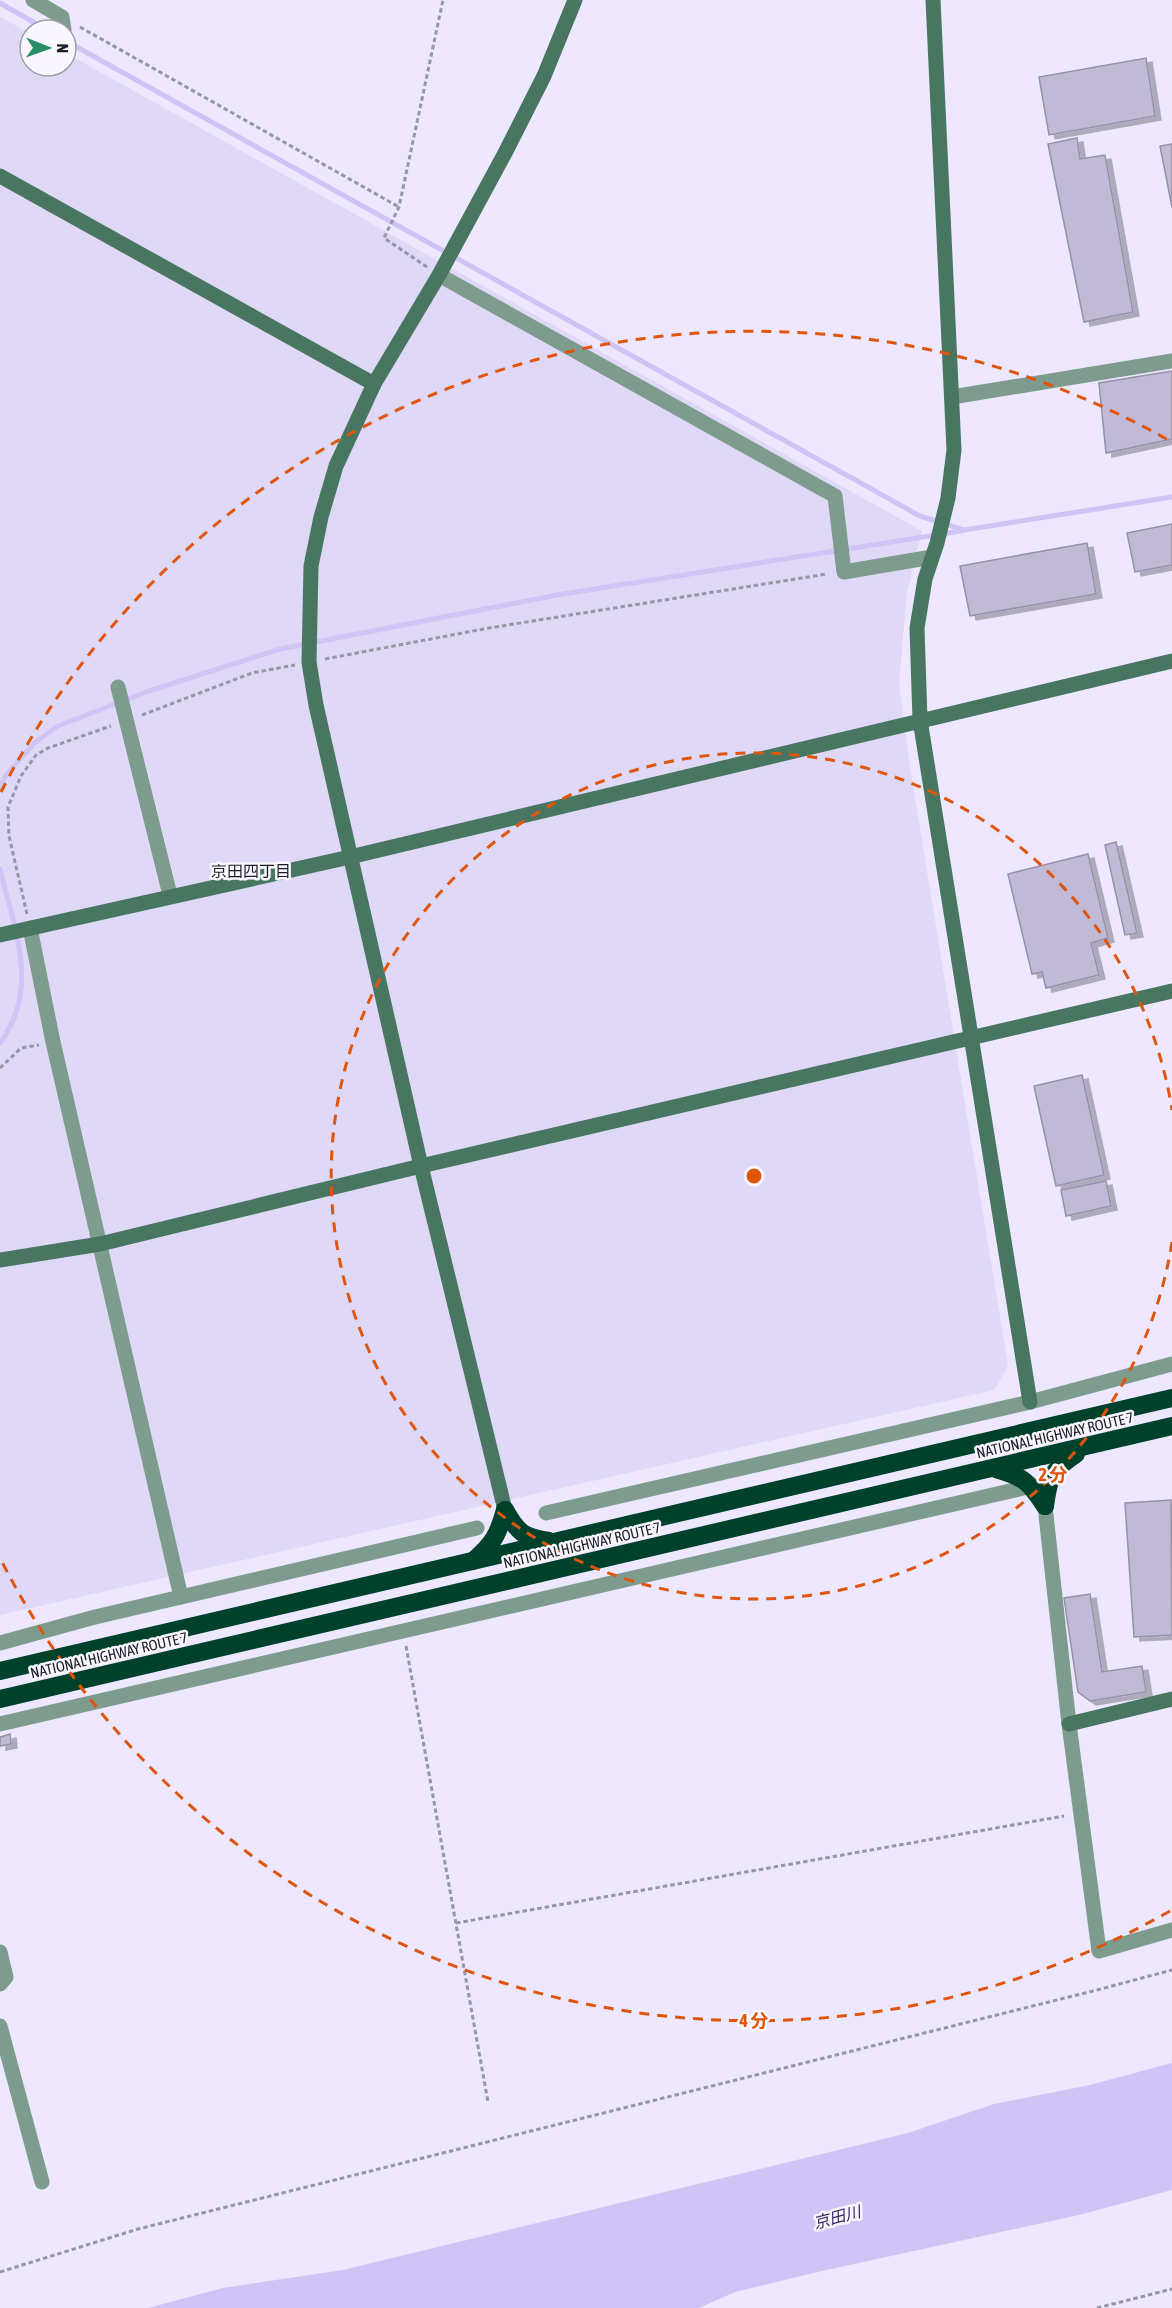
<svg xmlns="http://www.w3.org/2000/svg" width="1172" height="2308" viewBox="0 0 1172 2308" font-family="'Asap Condensed','Noto Sans JP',sans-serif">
  <defs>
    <filter id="shadow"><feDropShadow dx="6" dy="4" stdDeviation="0" flood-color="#0004"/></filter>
  </defs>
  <rect width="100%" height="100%" fill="#ede7ff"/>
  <path fill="#dfd8f6" d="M 0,17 L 30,33 L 30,66 L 66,66 L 66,53 L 922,531 L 907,592 L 899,683 L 910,768 L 1008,1366 L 994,1390 L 0,1615 Z"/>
  <path fill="#d0c4f6" d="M 1172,2063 L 1172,2190 L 1079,2215 L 822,2271 L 735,2292 L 699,2308 L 148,2308 L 223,2288 L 343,2270 L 908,2133 L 994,2104 L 1090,2085 Z"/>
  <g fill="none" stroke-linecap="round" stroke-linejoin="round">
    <g stroke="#d0c4f6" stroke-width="5">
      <path d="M 0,3 L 47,30"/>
      <path d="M 66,41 L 920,516 L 964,530 L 1172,497"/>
      <path d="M 0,788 L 6,775 L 34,743 L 58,726 L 146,692 L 280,649 L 557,595 L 961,531"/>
      <path d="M 0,869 C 14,929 41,988 0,1043"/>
    </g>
  </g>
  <g fill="#c1bad7" stroke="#9690ab" stroke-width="1.5" filter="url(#shadow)">
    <path d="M 1146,58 L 1155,116 L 1049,135 L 1039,77 Z"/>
    <path d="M 1077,138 L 1080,159 L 1105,155 L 1133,312 L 1084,322 L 1048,144 Z"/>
    <path d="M 1172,144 L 1172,207 L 1160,146 Z"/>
    <path d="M 1172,371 L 1172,439 L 1106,453 L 1099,383 Z"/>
    <path d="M 1172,524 L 1172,565 L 1135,572 L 1127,533 Z"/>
    <path d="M 1087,543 L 1096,594 L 970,616 L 960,566 Z"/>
    <path d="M 1116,842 L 1137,933 L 1125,935 L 1105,845 Z"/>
    <path d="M 1088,854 L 1108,938 L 1091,943 L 1099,975 L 1046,988 L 1042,972 L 1032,974 L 1008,874 Z"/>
    <path d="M 1082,1075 L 1104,1175 L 1056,1186 L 1034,1086 Z"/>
    <path d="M 1106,1181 L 1111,1206 L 1066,1216 L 1061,1190 Z"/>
    <path d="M 1171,1500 L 1172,1635 L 1134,1637 L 1125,1503 Z"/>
    <path d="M 1090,1594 L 1102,1672 L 1142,1666 L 1146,1692 L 1090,1701 L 1078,1692 L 1064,1598 Z"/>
    <path d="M 10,1734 L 11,1744 L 0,1746 L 0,1737 Z"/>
  </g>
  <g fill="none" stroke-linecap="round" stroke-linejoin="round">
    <g stroke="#9995a7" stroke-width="3" stroke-dasharray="4.5 3" stroke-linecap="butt">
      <path d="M 80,27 L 399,207"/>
      <path d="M 427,267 L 384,238 L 399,207 L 443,0"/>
      <path d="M 325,659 L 489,628 L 827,574"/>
      <path d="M 142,715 L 252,673 L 295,665"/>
      <path d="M 27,914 L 9,836 L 8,807 L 21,776 L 36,755 L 48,748 L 111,726"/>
      <path d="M 0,1068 L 21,1048 L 39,1045"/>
      <path d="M 406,1646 L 488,2102"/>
      <path d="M 456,1923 L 1064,1816"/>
      <path d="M 0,2272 L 138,2229 L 1093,1991 L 1172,1970"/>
      <path d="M 1097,2308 L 1172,2289"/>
    </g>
    <g stroke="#7e9c8d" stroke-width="15">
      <path d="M 33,0 L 62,17 L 64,30"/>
      <path d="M 439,275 L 835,496 L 844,572 L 932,557"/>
      <path d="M 952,397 L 1172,361"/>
      <path d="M 118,687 L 170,895"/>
      <path d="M 30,928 L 53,1042 L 181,1597"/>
      <path d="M 1045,1506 L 1069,1724 L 1099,1951 L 1172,1930"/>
      <path d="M 546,1513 L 1030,1402 L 1172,1364"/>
      <path d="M 0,1643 L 95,1617 L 477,1528"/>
      <path d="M 0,1724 L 1032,1486"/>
      <path d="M 0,1952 L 6,1977 L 0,1984"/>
      <path d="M 0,2026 L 42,2182"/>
    </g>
    <g stroke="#487661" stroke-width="15">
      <path d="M 933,0 L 954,450 L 948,498 L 937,543 L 925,579 L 917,628 L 920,720 L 1030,1402"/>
      <path d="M 0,176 L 374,384"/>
      <path d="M 0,935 L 350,857 L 1172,661"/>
      <path d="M 0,1260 L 100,1244 L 421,1166 L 1172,991"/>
      <path d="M 505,1510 L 421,1166 L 316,705 L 309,662 L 311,566 L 321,517 L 336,466 L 374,384 L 439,275 L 505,153 L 544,76 L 575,0"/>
      <path d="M 1069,1724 L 1172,1699"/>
    </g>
    <g stroke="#00412c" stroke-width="18">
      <path d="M 996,1469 C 1024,1477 1029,1482 1045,1506"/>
      <path d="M 1045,1506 C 1049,1476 1051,1471 1076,1454"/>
      <path d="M 505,1510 C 518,1533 523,1537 549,1541"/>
      <path d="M 473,1561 C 493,1544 498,1535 505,1510"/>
      <path d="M 0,1671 L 1172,1398"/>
      <path d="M 0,1699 L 1172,1426"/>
    </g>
  </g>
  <g fill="none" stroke="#de560d" stroke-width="3" stroke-dasharray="10 8">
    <path d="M1172 1242A423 423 0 1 1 1172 1110"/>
    <path d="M1170 1911A845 845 0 0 1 1 1560M1 792A845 845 0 0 1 1170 441"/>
  </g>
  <g text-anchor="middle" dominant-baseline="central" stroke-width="5" stroke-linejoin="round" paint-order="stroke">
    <g font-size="15" fill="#1f1d27" stroke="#f9f7fd">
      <text transform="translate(1055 1435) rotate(-13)">NATIONAL HIGHWAY ROUTE 7</text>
      <text transform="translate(582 1545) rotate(-13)">NATIONAL HIGHWAY ROUTE 7</text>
      <text transform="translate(109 1655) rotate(-13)">NATIONAL HIGHWAY ROUTE 7</text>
    </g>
    <g font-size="16" fill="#1f1d27" stroke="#f9f7fd">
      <text x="251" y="871">京田四丁目</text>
    </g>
    <g font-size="16" font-style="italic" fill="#3b2168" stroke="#f9f7fd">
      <text transform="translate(837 2217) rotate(-15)">京田川</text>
    </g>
  </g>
  <circle cx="754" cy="1176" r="9" fill="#de560d" stroke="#f9f7fd" stroke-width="3"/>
  <g font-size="18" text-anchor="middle" font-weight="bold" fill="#de560d" stroke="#f9f7fd" stroke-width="5" stroke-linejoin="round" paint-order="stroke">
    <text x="1053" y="1481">2 分</text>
    <text x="754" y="2027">4 分</text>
  </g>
  <g transform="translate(48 48) rotate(91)"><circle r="28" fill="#f9f7fd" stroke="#a2a0a7" stroke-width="1.5"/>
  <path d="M0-4.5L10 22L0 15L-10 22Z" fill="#298d68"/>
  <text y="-9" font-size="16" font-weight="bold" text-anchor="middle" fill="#1f1d27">N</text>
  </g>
</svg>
